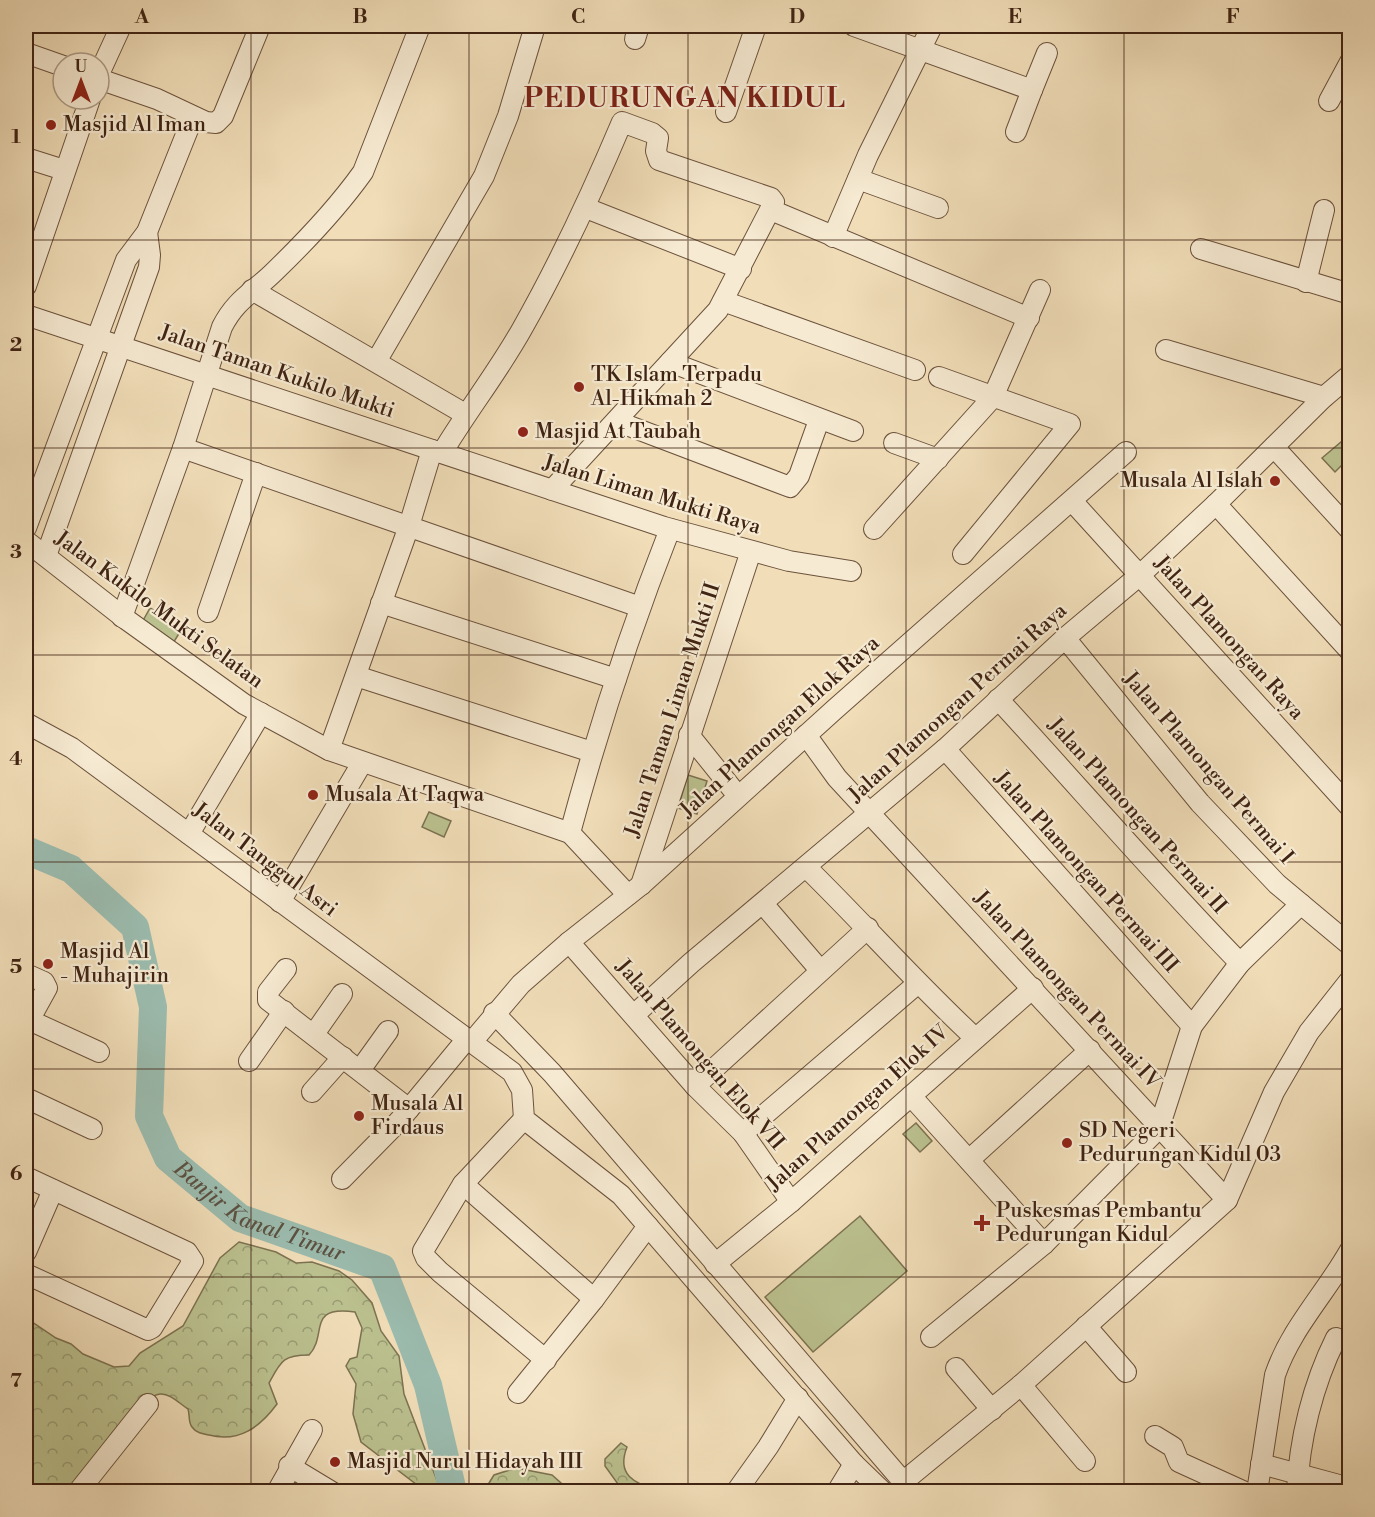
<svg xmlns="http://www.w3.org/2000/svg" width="1375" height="1517" viewBox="0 0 1375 1517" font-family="'Libre Bodoni',serif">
  <defs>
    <pattern id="forest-crowns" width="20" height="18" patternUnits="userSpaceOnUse" patternTransform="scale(1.5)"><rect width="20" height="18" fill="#bbc18f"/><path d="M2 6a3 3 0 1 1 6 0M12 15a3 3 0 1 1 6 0" fill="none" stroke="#999c74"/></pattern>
  </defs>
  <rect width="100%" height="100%" fill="#f1deb9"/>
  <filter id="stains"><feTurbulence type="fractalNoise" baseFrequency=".00333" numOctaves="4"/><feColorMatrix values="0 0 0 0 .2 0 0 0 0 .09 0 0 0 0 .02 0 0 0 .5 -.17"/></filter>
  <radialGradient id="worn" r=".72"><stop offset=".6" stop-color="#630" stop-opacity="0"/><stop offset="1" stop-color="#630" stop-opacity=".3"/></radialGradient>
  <g fill="#bbc18f" stroke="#7d7251" stroke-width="1.5">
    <path d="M 1348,436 L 1349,458 L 1335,472 L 1322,458 Z"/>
    <path d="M 150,608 L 183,627 L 172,645 L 140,626 Z"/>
    <path d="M 688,775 L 707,781 L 697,814 L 678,808 Z"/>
    <path d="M 429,812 L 451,821 L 444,837 L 422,827 Z"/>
    <path d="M 916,1123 L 932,1141 L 920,1152 L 903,1134 Z"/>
    <path d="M 860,1216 L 907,1271 L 813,1352 L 765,1297 Z"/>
  </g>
  <g fill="url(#forest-crowns)" stroke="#7d7251" stroke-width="1.5">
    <path d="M 239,1242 L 276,1252 L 296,1263 L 312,1262 L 339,1271 L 352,1280 L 372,1303 L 381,1331 L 399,1356 L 404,1394 L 441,1491 L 425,1491 L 361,1442 L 353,1414 L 356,1384 L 346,1366 L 350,1359 L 357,1357 L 362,1328 L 355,1312 C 306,1305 328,1335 309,1355 C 283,1355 281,1361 269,1383 L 277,1404 C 260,1427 239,1443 209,1435 C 203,1434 196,1433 192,1427 C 188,1422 190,1415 188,1409 C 180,1404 170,1393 160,1394 C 138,1396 86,1472 71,1491 L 26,1491 L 26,1318 L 56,1338 L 71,1344 L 83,1354 L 114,1367 L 129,1366 L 140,1353 L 183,1326 L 220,1258 Z"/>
    <path d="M 621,1443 L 627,1447 C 616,1475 634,1483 658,1491 L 615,1491 L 618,1484 L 605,1466 L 605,1459 Z"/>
    <path d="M 516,1468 L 552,1475 L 570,1491 L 484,1491 L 494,1475 Z"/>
  </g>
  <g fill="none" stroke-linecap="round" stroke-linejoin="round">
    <path stroke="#9bbcaf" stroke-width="28" id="s1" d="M 26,850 L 71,869 L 135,927 L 153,1007 L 149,1116 L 168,1158 L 240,1218 L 382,1268 L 428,1385 L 453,1492"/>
    <g stroke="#6c523c" stroke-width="22">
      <g id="minor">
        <path d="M 854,26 L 1032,90 L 1016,132"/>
        <path d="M 635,39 L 639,26"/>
        <path d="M 26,53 L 63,66"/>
        <path d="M 99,74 L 121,26"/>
        <path d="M 99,79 L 157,99 L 206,122 L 216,123 L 223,116 L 260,26"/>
        <path d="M 1032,90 L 1047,53"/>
        <path d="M 1329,101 L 1350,62"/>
        <path d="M 726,112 L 756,26"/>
        <path d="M 26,158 L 64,170"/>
        <path d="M 858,179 L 938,208"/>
        <path d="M 586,208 L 741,269"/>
        <path d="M 771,210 L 1029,318"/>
        <path d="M 833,237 L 868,155 L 932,26"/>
        <path d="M 1201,249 L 1350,294"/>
        <path d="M 1306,282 L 1324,210"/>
        <path d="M 26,286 L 90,99"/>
        <path d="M 252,290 L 465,414"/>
        <path d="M 723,301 L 915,370"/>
        <path d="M 26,315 L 664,527 L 789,561 L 851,571"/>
        <path d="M 1166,350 L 1324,397"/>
        <path d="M 377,360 L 484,176 L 508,116 L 535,26"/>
        <path d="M 670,362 L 853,431"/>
        <path d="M 939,377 L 1070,424 L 963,554"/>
        <path d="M 616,421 L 790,487 L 799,476 L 819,420"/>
        <path d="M 894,443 L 938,459"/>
        <path d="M 1274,447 L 1350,530"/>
        <path d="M 183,448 L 640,607"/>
        <path d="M 442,453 C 467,411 498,372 522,329 C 560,262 592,193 622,122 L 652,133 L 658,138 L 656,151 L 659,160 L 771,198 L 774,202 L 718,310 L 552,490"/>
        <path d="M 1072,501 L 1350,807"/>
        <path d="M 1216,504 L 1350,651"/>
        <path d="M 26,528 L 126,260 L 147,232 L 193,117"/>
        <path d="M 874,529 L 993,397 L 1040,290"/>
        <path d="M 26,541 L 127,620 L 244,704 L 329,750 L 570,833 L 628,895"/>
        <path d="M 46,556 L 149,267 L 150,255 L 147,232"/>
        <path d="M 381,603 L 616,679"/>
        <path d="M 208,612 L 256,473"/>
        <path d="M 122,617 L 183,448 L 222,327 C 236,299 254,292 275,271 C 306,241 338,207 363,172 L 420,26"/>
        <path d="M 1065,638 L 1200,803 L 1277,884 L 1350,945"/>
        <path d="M 356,676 L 592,752"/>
        <path d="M 998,699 C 1079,787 1157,878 1240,963"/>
        <path d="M 26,723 L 72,748 L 512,1072 L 522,1090 L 524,1119 L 621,1195 L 854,1464 L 883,1492"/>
        <path d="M 689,735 L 738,796"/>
        <path d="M 806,735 L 837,778 L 1227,1200"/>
        <path d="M 945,749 L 1192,1026"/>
        <path d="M 329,750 L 409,526 L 432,450"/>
        <path d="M 570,833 C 598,729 631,628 670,529"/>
        <path d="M 189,834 L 261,713"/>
        <path d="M 807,868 C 864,924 916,983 974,1037"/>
        <path d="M 641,885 L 751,551"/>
        <path d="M 280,902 L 362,763"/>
        <path d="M 764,905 L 820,970"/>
        <path d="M 569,942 L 695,1086 L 743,1133 L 791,1202"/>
        <path d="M 286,969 L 268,992 L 268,1000 L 409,1109"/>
        <path d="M 26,974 L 44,982 L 47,988 L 26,1026"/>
        <path d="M 494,1013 L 552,1073 L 912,1492"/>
        <path d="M 634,1015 L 691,963 L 945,749 L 1065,638 L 1140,575 L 1216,504 L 1324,397 L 1350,375"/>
        <path d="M 29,1020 L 99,1052"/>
        <path d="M 314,1034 L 342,994"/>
        <path d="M 471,1043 L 521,984 L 569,942 L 641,885 L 834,710 L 1126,452"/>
        <path d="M 249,1061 L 284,1011"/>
        <path d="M 360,1070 L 388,1031"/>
        <path d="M 695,1086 L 868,928"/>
        <path d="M 312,1092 L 343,1057"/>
        <path d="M 911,1096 L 1044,1244"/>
        <path d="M 26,1098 L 92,1129"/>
        <path d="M 524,1119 L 463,1184 L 423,1251 L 426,1258 L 440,1272 L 546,1360"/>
        <path d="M 743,1133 L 917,984"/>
        <path d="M 969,1160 L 1090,1050"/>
        <path d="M 26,1177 L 187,1252 L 193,1261 L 152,1328 L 148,1330 L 26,1274"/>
        <path d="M 342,1179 L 399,1121 L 466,1040"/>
        <path d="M 463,1184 L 594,1299"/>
        <path d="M 26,1252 L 53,1190"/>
        <path d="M 715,1264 L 791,1202 L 1033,988"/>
        <path d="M 1086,1326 L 1126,1372"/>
        <path d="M 931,1337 L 1044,1244 L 1159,1128 L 1192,1026 L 1240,963 L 1301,904"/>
        <path d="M 956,1368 L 992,1410"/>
        <path d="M 1021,1385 L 1085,1461"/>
        <path d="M 518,1393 L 594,1299 L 648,1226"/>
        <path d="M 1155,1436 L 1173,1447 L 1179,1462 L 1245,1492"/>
        <path d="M 1261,1464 L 1350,1488"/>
        <path d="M 289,1466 L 332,1492"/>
        <path d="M 904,1481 L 1021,1385 L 1227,1200 L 1274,1092 L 1309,1032 L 1350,980"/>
        <path d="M 78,1492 L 148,1404"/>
        <path d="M 277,1492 L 312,1430"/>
        <path d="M 736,1492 L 768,1447 L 798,1398"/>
        <path d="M 837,1492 L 854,1464"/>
        <path d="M 1257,1492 L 1275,1375 C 1291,1328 1326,1293 1350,1250"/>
        <path d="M 1297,1492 C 1299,1440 1313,1384 1336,1338"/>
      </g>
    </g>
    <use href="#minor" stroke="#f6ead2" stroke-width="20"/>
  </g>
  <path fill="none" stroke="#3f2313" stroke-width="1.5" stroke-opacity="0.55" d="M 251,26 L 251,1492M 469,26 L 469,1492M 688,26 L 688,1492M 906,26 L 906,1492M 1124,26 L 1124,1492M 26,240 L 1350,240M 26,448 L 1350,448M 26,655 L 1350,655M 26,862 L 1350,862M 26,1069 L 1350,1069M 26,1277 L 1350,1277"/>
  <g fill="#8f2418" stroke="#f6ead2" stroke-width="2">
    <circle cx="51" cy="125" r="6"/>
    <circle cx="579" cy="387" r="6"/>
    <circle cx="523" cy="432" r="6"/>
    <circle cx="1275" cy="481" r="6"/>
    <circle cx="313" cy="795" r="6"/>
    <circle cx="48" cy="964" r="6"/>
    <circle cx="359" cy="1116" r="6"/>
    <circle cx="1067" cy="1143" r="6"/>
    <path d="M979 1214h6v6h6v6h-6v6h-6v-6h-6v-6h6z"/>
    <circle cx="335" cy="1462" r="6"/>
  </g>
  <g text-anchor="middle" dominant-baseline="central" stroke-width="4.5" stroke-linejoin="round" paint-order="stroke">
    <g font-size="21" fill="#3f2313" stroke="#f6ead2" text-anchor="start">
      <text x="63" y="125">Masjid Al Iman</text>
      <text x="591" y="375">TK Islam Terpadu<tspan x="591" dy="24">Al-Hikmah 2</tspan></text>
      <text x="535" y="432">Masjid At Taubah</text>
      <text x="1263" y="481" text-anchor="end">Musala Al Islah</text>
      <text x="325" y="795">Musala At Taqwa</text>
      <text x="60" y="952">Masjid Al<tspan x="60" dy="24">- Muhajirin</tspan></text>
      <text x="371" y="1104">Musala Al<tspan x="371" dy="24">Firdaus</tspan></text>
      <text x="1079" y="1131">SD Negeri<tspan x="1079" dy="24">Pedurungan Kidul 03</tspan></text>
      <text x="996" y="1211">Puskesmas Pembantu<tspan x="996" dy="24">Pedurungan Kidul</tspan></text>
      <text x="347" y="1462">Masjid Nurul Hidayah III</text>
    </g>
    <g font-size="21" fill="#3f2313" stroke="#f6ead2">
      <text transform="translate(277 372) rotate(19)">Jalan Taman Kukilo Mukti</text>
      <text transform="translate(652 495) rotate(17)">Jalan Liman Mukti Raya</text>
      <text transform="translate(159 610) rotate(36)">Jalan Kukilo Mukti Selatan</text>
      <text transform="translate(1229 638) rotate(48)">Jalan Plamongan Raya</text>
      <text transform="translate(958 703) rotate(-42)">Jalan Plamongan Permai Raya</text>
      <text transform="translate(673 710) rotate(-72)">Jalan Taman Liman Mukti II</text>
      <text transform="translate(780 727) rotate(-42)">Jalan Plamongan Elok Raya</text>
      <text transform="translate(1208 768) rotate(49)">Jalan Plamongan Permai I</text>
      <text transform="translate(1137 816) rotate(48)">Jalan Plamongan Permai II</text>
      <text transform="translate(265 860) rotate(37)">Jalan Tanggul Asri</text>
      <text transform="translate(1086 872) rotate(48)">Jalan Plamongan Permai III</text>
      <text transform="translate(1067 990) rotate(47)">Jalan Plamongan Permai IV</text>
      <text transform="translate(700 1055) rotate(49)">Jalan Plamongan Elok VII</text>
      <text transform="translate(858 1108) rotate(-42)">Jalan Plamongan Elok IV</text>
    </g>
    <g font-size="22" font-style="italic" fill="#5b5142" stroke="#f6ead2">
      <text stroke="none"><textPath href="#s1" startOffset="480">Banjir Kanal Timur</textPath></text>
    </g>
    <g font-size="27" font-weight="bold" letter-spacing="1.5" fill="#7a1f14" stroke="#f6ead2">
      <text x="685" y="99">PEDURUNGAN KIDUL</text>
    </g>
  </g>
  <rect width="1375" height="1517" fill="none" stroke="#f1deb9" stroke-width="66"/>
  <g transform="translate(81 81)"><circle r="28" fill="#f6ead2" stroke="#ad9a86" stroke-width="1.5"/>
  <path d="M0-4.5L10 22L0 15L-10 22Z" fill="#8f2418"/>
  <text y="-9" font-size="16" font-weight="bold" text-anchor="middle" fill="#3f2313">U</text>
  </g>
  <rect x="33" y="33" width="1309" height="1451" fill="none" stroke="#3f2313" stroke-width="2"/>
  <g font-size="20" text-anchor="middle" font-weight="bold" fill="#3f2313">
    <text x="142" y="23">A</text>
    <text x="360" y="23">B</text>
    <text x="578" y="23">C</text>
    <text x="797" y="23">D</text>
    <text x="1015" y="23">E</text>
    <text x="1233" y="23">F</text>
    <text x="16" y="143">1</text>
    <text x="16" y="351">2</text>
    <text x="16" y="558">3</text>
    <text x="16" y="765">4</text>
    <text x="16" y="973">5</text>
    <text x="16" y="1180">6</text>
    <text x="16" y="1387">7</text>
  </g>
  <rect width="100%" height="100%" filter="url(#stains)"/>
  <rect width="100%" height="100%" fill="url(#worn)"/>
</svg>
